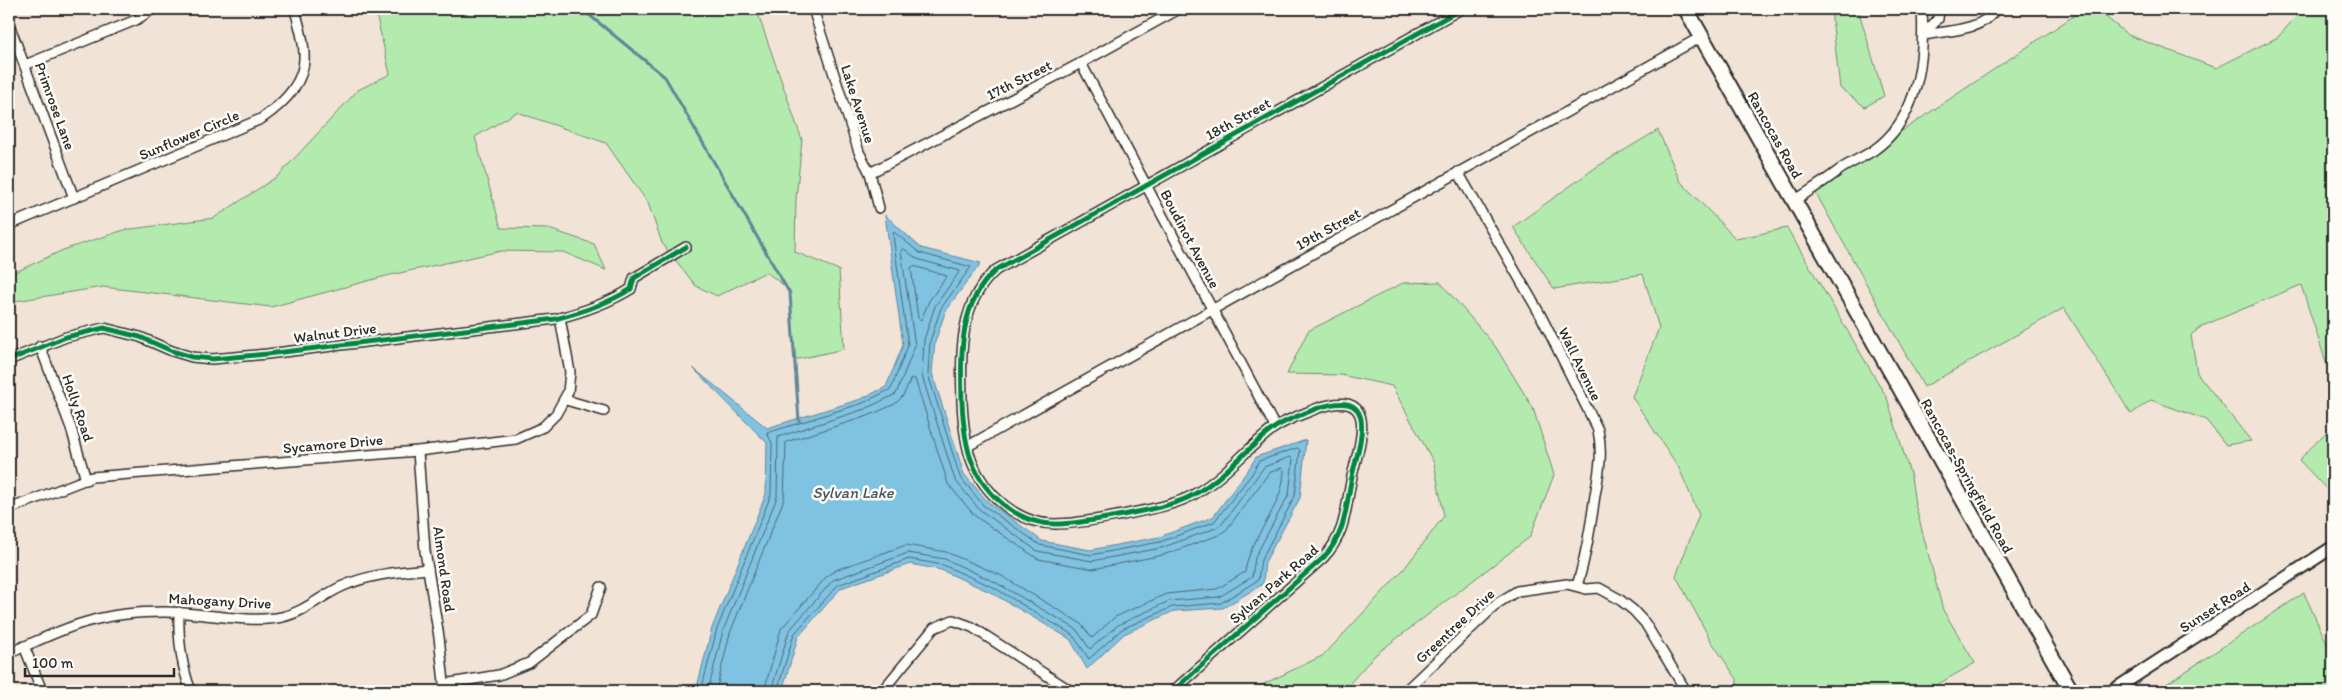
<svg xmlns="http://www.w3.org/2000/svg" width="2342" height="700" viewBox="0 0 2342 700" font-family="Itim,sans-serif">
  <rect width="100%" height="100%" fill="#f2e3d7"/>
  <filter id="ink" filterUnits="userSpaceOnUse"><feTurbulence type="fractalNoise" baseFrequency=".02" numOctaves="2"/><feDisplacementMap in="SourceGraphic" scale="10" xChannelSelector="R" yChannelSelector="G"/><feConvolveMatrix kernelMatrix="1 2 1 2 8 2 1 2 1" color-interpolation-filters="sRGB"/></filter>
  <g filter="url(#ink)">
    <g fill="#b3ebaf" stroke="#6f8b6d">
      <path d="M 375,9 L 760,9 L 758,14 L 802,140 L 796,198 L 795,252 L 839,270 L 844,349 L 794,360 L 790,290 L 766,272 L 717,296 L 696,286 L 662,243 L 648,203 L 606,143 L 517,112 L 475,137 L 501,228 L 549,229 L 594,244 L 606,270 L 563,252 L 501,251 L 386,276 L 271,307 L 103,287 L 9,302 L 9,275 L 63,250 L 124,230 L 214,218 L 278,176 L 358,90 L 390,74 Z"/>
      <path d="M 1831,9 L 1858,9 L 1884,96 L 1865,107 L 1840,88 Z"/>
      <path d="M 2084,9 L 2096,9 L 2128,35 L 2216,68 L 2278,37 L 2303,9 L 2333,9 L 2333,384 L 2301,285 L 2202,326 L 2191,335 L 2197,373 L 2251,441 L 2226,445 L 2206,420 L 2151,400 L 2131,414 L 2064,308 L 1924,387 L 1814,190 Z"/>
      <path d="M 1658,130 L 1680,181 L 1736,239 L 1787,228 L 1887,398 L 1911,477 L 1915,504 L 1943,610 L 1975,663 L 1926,691 L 1737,691 L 1737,679 L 1711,641 L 1676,576 L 1699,515 L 1679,468 L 1632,397 L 1659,328 L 1643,274 L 1554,289 L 1513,227 L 1598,166 Z"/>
      <path d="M 1440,282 L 1495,346 L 1533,408 L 1554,475 L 1530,537 L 1375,655 L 1343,691 L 1249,691 L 1324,655 L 1404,569 L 1444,516 L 1434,463 L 1392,386 L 1341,375 L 1287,374 L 1308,331 L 1403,283 Z"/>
      <path d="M 2333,425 L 2333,496 L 2299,460 Z"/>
      <path d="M 2304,593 L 2333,657 L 2333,691 L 2156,691 Z"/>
    </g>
    <path fill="#80c2e1" stroke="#5e8698" d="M 885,215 L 921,248 L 981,263 L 946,310 L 935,342 L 932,373 L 964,474 L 987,501 L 1042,541 L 1090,550 L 1159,537 L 1213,517 L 1248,470 L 1256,457 L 1306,440 L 1300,498 L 1265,562 L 1263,584 L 1223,608 L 1174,611 L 1124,634 L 1087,669 L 1070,639 L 990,592 L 941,570 L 910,564 L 841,588 L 798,637 L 782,691 L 696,691 L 712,628 L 766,494 L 767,443 L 693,368 L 767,428 L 861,399 L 886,387 L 903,345 Z"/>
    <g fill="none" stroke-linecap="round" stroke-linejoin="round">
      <g stroke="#4d6774" stroke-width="1">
        <path d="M 914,266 L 947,276 L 929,301 L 921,320 L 918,318 L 911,268 Z"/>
        <path d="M 701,691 L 717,629 L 771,495 L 772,443 L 767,433 L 863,403 L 891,389 L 908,345 L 893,235 L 894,232 L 920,253 L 971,267 L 941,308 L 930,341 L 928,374 L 960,477 L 983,505 L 1040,545 L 1091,555 L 1160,542 L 1214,522 L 1252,474 L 1259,461 L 1297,448 L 1300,450 L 1295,496 L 1261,560 L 1258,580 L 1221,603 L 1172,607 L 1122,629 L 1089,659 L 1073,635 L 993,587 L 943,565 L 909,559 L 838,585 L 794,634 L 777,691"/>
        <path d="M 708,691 L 723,631 L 777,497 L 778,437 L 865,409 L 896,394 L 915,346 L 901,251 L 903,248 L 917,259 L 960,271 L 935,306 L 924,340 L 922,376 L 955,480 L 979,509 L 1037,551 L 1092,561 L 1161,548 L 1216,528 L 1222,524 L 1264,467 L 1290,457 L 1293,459 L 1289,494 L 1255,557 L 1252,577 L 1219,597 L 1169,601 L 1118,625 L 1090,649 L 1076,629 L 995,582 L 945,559 L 908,553 L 833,580 L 789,631 L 771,691"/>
        <path d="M 716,691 L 730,633 L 784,499 L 786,442 L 868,416 L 895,404 L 903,396 L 911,378 L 915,379 L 948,484 L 975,516 L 1038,559 L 1093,569 L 1163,555 L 1219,535 L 1227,529 L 1269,473 L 1281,468 L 1284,470 C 1283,510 1251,533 1245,572 L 1217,589 L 1166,594 L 1115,617 L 1092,638 L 1080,623 L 1000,575 L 946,552 L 906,545 L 836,570 L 828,575 L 781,629 L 764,691"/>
      </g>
      <path stroke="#5e8698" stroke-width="3" d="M 582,9 L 665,77 L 790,294 L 799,421"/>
      <g stroke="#2b2b2b" stroke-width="12">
        <g id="minor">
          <path d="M 813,9 L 859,152 L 870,173 L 879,208"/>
          <path d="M 9,24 L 74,198"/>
          <path d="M 1923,35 C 1945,31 1984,31 1995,9"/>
          <path d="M 1923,35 L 1938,19 L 1939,9"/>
          <path d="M 1081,63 L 1275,427"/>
          <path d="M 25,65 L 136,20 L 153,9"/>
          <path d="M 1458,172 L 1541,316 L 1598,430 C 1603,453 1599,472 1595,495 C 1591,525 1586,556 1577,586"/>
          <path d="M 870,173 L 1081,63 L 1179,9"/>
          <path d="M 1794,201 C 1809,191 1824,182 1838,171 C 1849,163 1862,158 1874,150 C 1919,118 1925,59 1922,9"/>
          <path d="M 9,225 L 261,119 C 283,104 306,83 304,54 C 304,39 298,23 295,9"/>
          <path d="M 40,346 L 71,428 L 86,480"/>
          <path d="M 9,360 L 66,337 L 104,328 L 140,337 L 172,351 L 192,357 L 212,359 L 267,354 L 555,319 C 583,312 607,304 631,289 L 634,278 L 686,247"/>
          <path d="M 566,400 L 604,411"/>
          <path d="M 968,446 L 1701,37"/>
          <path d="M 418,451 L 425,551 L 439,637 L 445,691"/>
          <path d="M 9,509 L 92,477 L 418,451 L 516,439 L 543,427 L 556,414 L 568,392 L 570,372 L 560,318"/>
          <path d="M 179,612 C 178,640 181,665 191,691"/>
          <path d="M 24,646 L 42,691"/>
          <path d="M 9,653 C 36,642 62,628 90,621 C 114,614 140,612 165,612 C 201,612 248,624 282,617 C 305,612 322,595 343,586 C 370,574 399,572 428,569"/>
          <path d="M 444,684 L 499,675 L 529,663 L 591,615 L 601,587"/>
          <path d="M 882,691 L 934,628 L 953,620 L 972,627 L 1071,691"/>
          <path d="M 1173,691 L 1323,558 C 1349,531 1345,502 1354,468 C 1363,433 1375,389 1318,408 C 1304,414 1287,419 1274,428 C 1246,449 1224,478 1193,495 C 1173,506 1145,510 1123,515 C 1101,519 1077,524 1055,524 C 1018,524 985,495 972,462 C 965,444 963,422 962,402 C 961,356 958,303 996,270 L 1461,9"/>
          <path d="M 1405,691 L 1498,603 L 1517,591 L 1567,584 L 1586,589 L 1599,588 L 1619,599 L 1633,610 L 1645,623 L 1686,691"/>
        </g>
      </g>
      <g stroke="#2b2b2b" stroke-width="15">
        <path id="tertiary" d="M 2112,691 L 2333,547"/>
      </g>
      <g stroke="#2b2b2b" stroke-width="18">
        <path id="secondary" d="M 1686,9 L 2071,691"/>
      </g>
      <use href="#minor" stroke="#fdfcf7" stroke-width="9"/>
      <use href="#tertiary" stroke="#fdfcf7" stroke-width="11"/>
      <use href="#secondary" stroke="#fdfcf7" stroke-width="14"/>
      <g stroke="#fdfcf7" stroke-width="8">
        <g id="cycleway">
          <path d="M 9,360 L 66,337 L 104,328 L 140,337 L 172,351 L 192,357 L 212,359 L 267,354 L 555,319 C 583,312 607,304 631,289 L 634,278 L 686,247"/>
          <path d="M 1173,691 L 1323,558 C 1349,531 1345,502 1354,468 C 1363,433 1375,389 1318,408 C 1304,414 1287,419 1274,428 C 1246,449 1224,478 1193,495 C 1173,506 1145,510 1123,515 C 1101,519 1077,524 1055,524 C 1018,524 985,495 972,462 C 965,444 963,422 962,402 C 961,356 958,303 996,270 L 1461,9"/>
        </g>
      </g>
      <use href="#cycleway" stroke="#00873e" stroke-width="5"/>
    </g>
  </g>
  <g text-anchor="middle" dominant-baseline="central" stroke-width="5" stroke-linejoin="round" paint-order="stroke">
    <g font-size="15" fill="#2b2b2b" stroke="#fdfcf7">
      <text transform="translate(1019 80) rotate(-27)">17th Street</text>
      <text transform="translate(858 104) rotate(72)">Lake Avenue</text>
      <text transform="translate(55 106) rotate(70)">Primrose Lane</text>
      <text transform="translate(1238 119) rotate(-29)">18th Street</text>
      <text transform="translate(189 135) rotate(-23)">Sunflower Circle</text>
      <text transform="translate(1775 135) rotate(61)">Rancocas Road</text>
      <text transform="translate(1328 229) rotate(-29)">19th Street</text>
      <text transform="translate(1190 239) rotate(62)">Boudinot Avenue</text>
      <text transform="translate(335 333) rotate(-7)">Walnut Drive</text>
      <text transform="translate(1580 364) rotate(64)">Wall Avenue</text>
      <text transform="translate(78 408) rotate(71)">Holly Road</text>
      <text transform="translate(333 444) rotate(-5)">Sycamore Drive</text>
      <text transform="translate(1967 476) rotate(61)">Rancocas-Springfield Road</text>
      <text transform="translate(444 569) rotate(82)">Almond Road</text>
      <text transform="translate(1274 584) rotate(-41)">Sylvan Park Road</text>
      <text transform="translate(220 601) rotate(3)">Mahogany Drive</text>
      <text transform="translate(2215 607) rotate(-33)">Sunset Road</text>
      <text transform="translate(1455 626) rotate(-43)">Greentree Drive</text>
    </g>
    <g font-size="16" font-style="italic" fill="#445862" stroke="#fdfcf7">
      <text x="853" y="492">Sylvan Lake</text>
    </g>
  </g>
  <rect width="2342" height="700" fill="none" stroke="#fdfcf7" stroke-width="30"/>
  <rect x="15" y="15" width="2312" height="670" fill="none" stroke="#2b2b2b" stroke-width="2" filter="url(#ink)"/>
  <path d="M25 668v8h149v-8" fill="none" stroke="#2b2b2b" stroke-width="2.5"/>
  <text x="32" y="668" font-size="15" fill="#2b2b2b" stroke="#fdfcf7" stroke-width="4" paint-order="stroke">100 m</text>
</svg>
